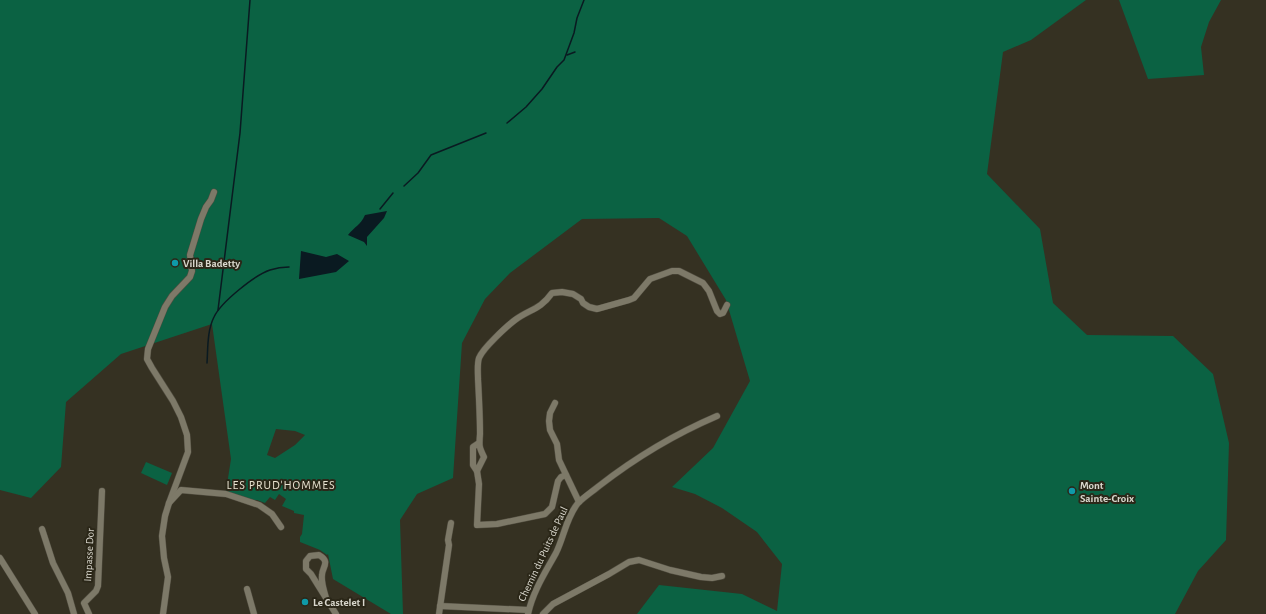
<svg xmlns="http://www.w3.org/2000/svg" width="1266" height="614" viewBox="0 0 1266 614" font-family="'Alegreya Sans',sans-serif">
  <rect width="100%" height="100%" fill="#353122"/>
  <g fill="#0b6243" fill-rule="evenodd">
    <path d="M 0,0 L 1086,0 L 1031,40 L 1003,52 L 987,174 L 1040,229 L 1053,303 L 1087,335 L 1173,336 L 1213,374 L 1229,443 L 1226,540 L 1198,571 L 1175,614 L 637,614 L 659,585 L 742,594 L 777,611 L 782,564 L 757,532 L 722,508 L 695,494 L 672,487 L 713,448 L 750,381 L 726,300 L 687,236 L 659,218 L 582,219 L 510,273 L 485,299 L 462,343 L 453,478 L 417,494 L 400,520 L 403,614 L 391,614 L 333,579 L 328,554 L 327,555 L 320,550 L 300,542 L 300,537 L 302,534 L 304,515 L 294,513 L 294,511 L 282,506 L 286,499 L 279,494 L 275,500 L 270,497 L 265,503 L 257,500 L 251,501 L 226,491 L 231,459 L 212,324 L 121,354 L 66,402 L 61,467 L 31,498 L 0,490 ZM 276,429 L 295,431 L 305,435 L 295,445 L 275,458 L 267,455 Z"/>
    <path d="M 1119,0 L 1221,0 L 1209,22 L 1201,47 L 1204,75 L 1148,79 Z"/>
    <path d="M 146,462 L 172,473 L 167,485 L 141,473 Z"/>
  </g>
  <g fill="#0a1a21">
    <path d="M 387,211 L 384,218 L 367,237 L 367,246 L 364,242 L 348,235 C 355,226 360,226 365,215 Z"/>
    <path d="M 301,251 L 326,257 L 337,254 L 349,261 L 336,272 L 299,279 Z"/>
  </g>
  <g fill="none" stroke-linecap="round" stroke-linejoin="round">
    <g stroke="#0a1a21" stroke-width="1.5">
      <path d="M 567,55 L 575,52"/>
      <path d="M 507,123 L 526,107 L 542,89 L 557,67 L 564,60 L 574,33 L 577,18 L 584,0"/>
      <path d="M 404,186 L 418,173 L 431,155 L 486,133"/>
      <path d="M 380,209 L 393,193"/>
      <path d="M 218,310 L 240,133 L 250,0"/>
      <path d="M 207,363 C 208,348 207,331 214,317 C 221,302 255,275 270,270 C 276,268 283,267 289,267"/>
    </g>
    <g stroke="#524e41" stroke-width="7">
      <g id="minor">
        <path d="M 555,403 L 550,413 L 549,421 L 550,430 L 557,444 L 559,460 L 579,502"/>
        <path d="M 477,471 L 473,465 L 473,447 L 479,443"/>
        <path d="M 566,475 L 561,477 L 558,481 L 552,507 L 545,514 L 497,524 L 477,525 L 479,484 L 477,471 L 484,457 C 479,447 479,446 480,434 C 480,416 479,398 478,379 C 478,373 477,364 479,358 C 483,348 507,326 515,320 C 530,309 540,310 552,293 L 562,292 L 573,294 L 581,299 L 583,303 L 589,307 L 597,309 L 629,300 L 634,298 L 650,279 L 672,271 L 679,271 L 703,283 L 709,291 L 717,311 L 720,314 L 723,313 L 727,305"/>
        <path d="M 169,503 L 188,452 L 187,435 L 181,417 L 173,401 L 152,368 L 147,359 L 148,349 L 165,307 L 172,296 L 190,277 L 192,271 L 190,255 L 201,219 L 206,207 L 211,200 L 214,192"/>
        <path d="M 42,529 L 53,563 L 68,593 L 74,614"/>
        <path d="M 0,558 L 35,614"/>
        <path d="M 247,589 L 254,614"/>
        <path d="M 326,598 C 324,590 321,583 322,575 C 322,567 331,562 319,555 L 310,556 L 306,561 L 306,569 L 311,574 L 336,614"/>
        <path d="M 440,606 L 528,610"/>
        <path d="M 89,614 L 84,603 L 96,591 L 98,586 L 102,491"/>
        <path d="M 163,614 L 168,577 L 164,558 L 162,536 L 165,516 L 169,503 L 181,490 L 226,494 L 259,505 L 272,514 L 281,527"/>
        <path d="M 439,614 L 449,545 L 448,540 L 451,523"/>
        <path d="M 528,614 C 533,591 545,573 556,553 C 564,537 566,518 578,503 C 584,497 593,491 599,486 C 635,458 675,434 717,416"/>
        <path d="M 543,614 L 553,604 L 609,574 L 629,562 L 639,560 L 670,570 L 701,577 L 712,578 L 722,576"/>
      </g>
    </g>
    <use href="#minor" stroke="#7d7968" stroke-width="6"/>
  </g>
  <g fill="#0f9aa8" stroke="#2b2718" stroke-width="1.5">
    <circle cx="175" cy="263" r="4"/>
    <circle cx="1072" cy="491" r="4"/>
    <circle cx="305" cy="602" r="4"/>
  </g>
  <g text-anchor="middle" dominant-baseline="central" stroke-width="4" stroke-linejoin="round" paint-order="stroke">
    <g font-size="11" font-weight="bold" fill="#d9d7cd" stroke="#2b2718" text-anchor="start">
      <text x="183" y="263">Villa Badetty</text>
      <text x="1080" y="485">Mont<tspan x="1080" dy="13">Sainte-Croix</tspan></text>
      <text x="313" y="602">Le Castelet I</text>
    </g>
    <g font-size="11" fill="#d9d7cd" stroke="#2b2718">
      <text transform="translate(543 554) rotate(-65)">Chemin du Puits de Paul</text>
      <text transform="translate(89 555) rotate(-87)">Impasse Dor</text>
    </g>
    <g font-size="12" letter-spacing="1" fill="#e7e2cf" stroke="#2b2718">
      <text x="281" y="485">LES PRUD'HOMMES</text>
    </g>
  </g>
</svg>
